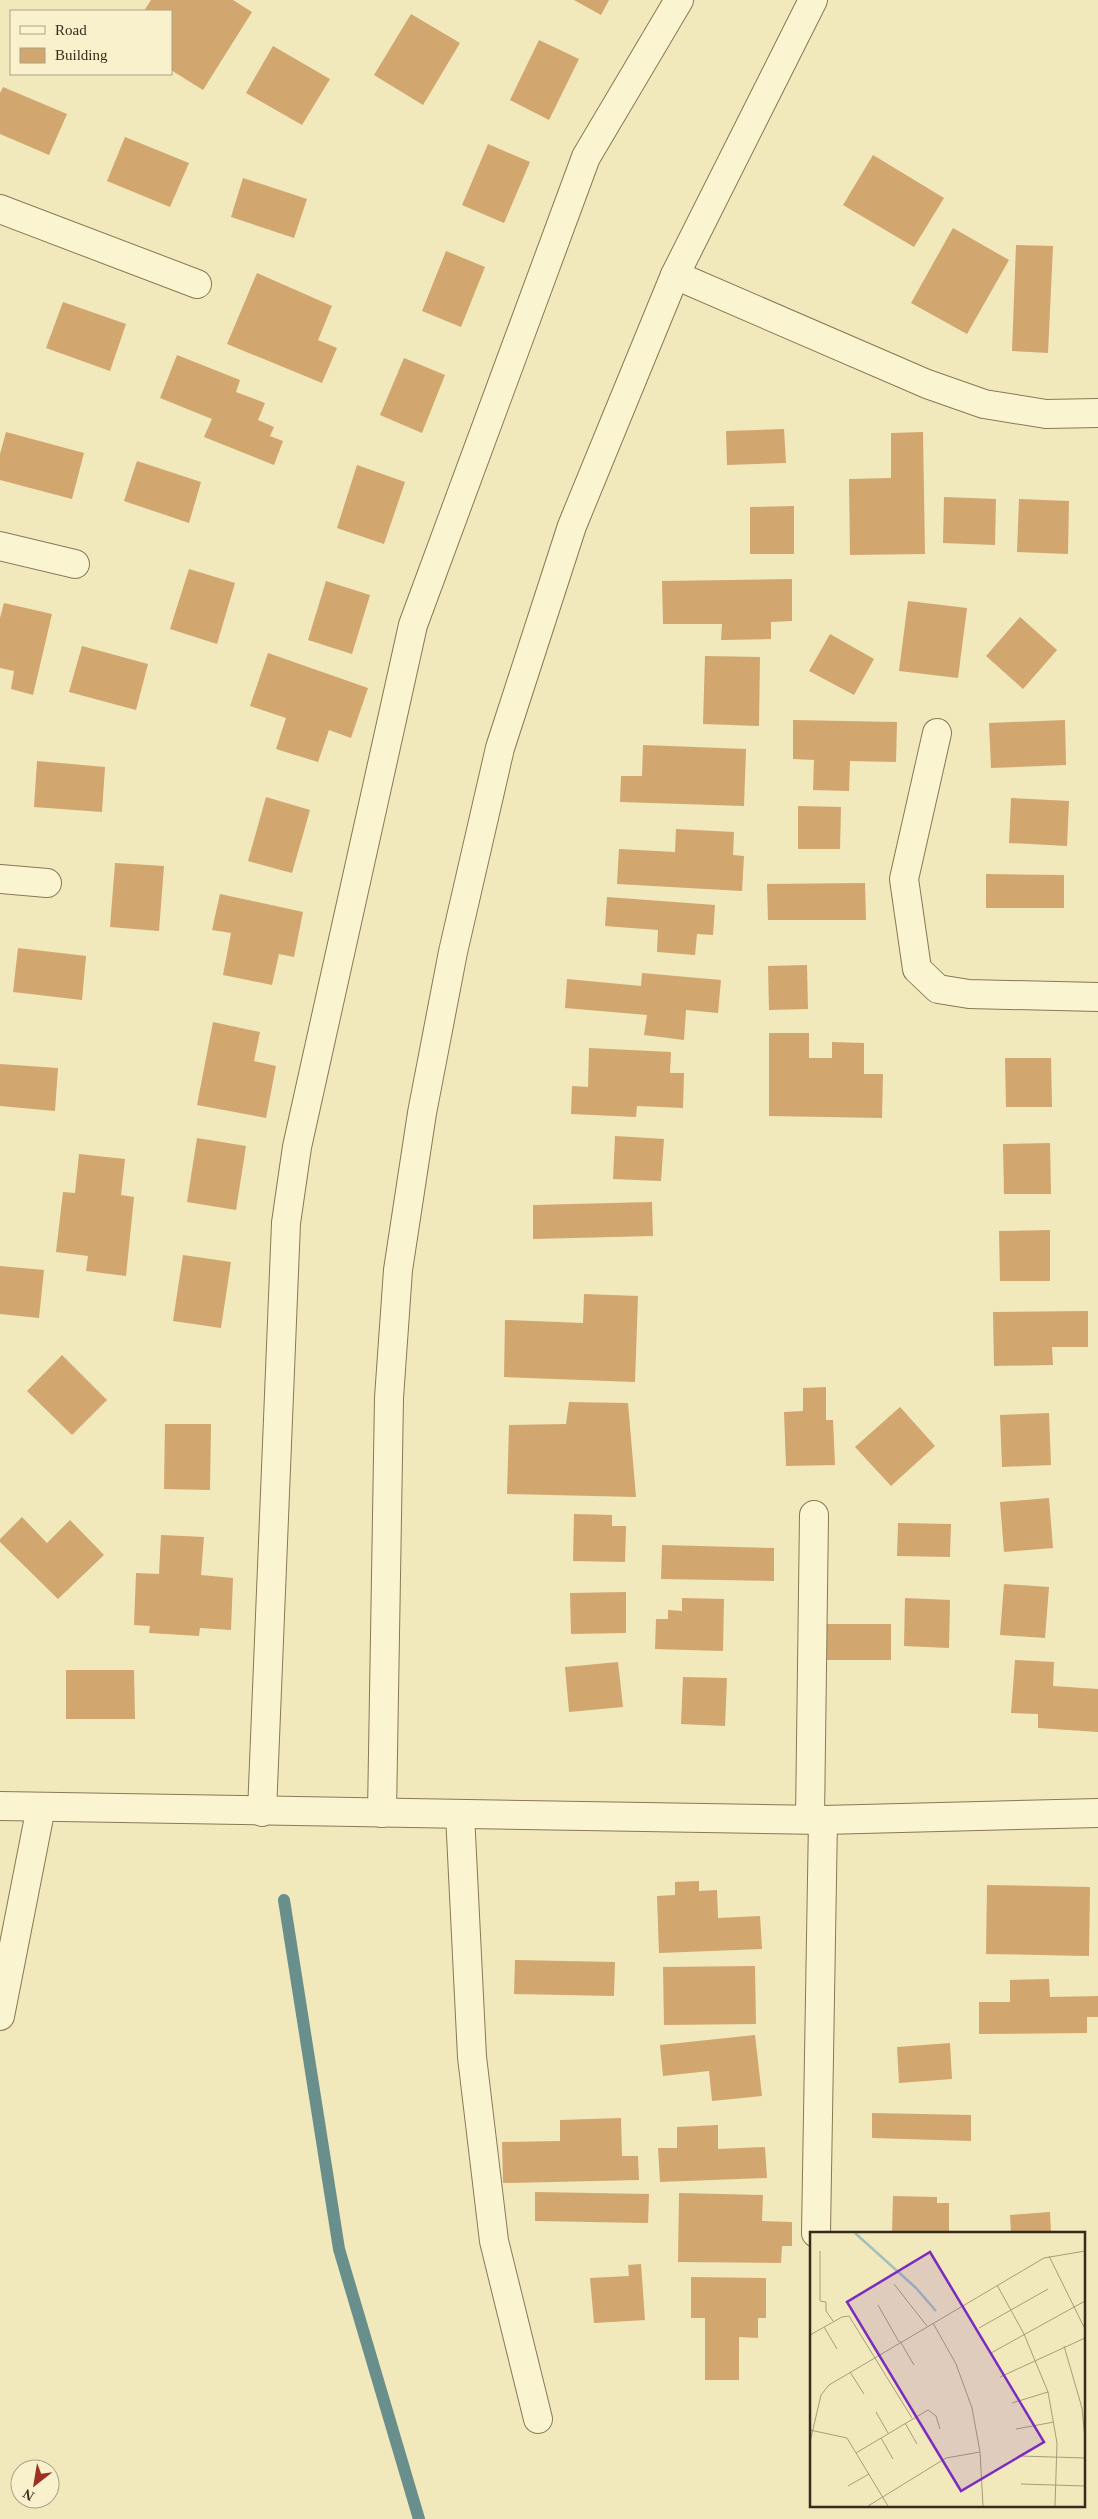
<svg xmlns="http://www.w3.org/2000/svg" width="1098" height="2519" viewBox="0 0 1098 2519" font-family="'Times New Roman',serif">
  <rect width="100%" height="100%" fill="#f1e8bc"/>
  <g fill="none" stroke-linecap="round" stroke-linejoin="round">
    <path stroke="#688f8b" stroke-width="12" d="M 284,1900 L 339,2249 L 419,2519"/>
  </g>
  <g fill="#d2a66f">
    <path d="M 151,0 L 233,0 L 252,12 L 203,90 L 171,70 L 171,11 L 144,11 Z"/>
    <path d="M 574,0 L 609,0 L 601,15 Z"/>
    <path d="M 411,14 L 460,43 L 423,105 L 374,75 Z"/>
    <path d="M 539,40 L 579,59 L 549,120 L 510,100 Z"/>
    <path d="M 273,46 L 330,79 L 302,125 L 246,93 Z"/>
    <path d="M 3,87 L 67,114 L 49,155 L 0,134 L 0,93 Z"/>
    <path d="M 125,137 L 189,163 L 170,207 L 107,181 Z"/>
    <path d="M 488,144 L 530,162 L 504,223 L 462,205 Z"/>
    <path d="M 873,155 L 944,198 L 914,247 L 843,205 Z"/>
    <path d="M 243,178 L 307,199 L 294,238 L 231,217 Z"/>
    <path d="M 953,228 L 1009,260 L 967,334 L 911,303 Z"/>
    <path d="M 1016,245 L 1053,246 L 1048,353 L 1012,351 Z"/>
    <path d="M 446,251 L 485,267 L 461,327 L 422,311 Z"/>
    <path d="M 257,273 L 332,306 L 318,340 L 337,348 L 322,383 L 227,344 Z"/>
    <path d="M 63,302 L 126,324 L 110,371 L 46,348 Z"/>
    <path d="M 177,355 L 240,380 L 236,392 L 265,403 L 258,420 L 274,427 L 270,436 L 283,441 L 274,465 L 204,437 L 212,419 L 160,398 Z"/>
    <path d="M 404,358 L 445,375 L 422,433 L 380,415 Z"/>
    <path d="M 784,429 L 786,463 L 727,465 L 726,431 Z"/>
    <path d="M 6,432 L 84,453 L 72,499 L 0,480 L 0,454 Z"/>
    <path d="M 923,432 L 925,554 L 850,555 L 849,479 L 891,478 L 891,433 Z"/>
    <path d="M 137,461 L 201,482 L 189,523 L 124,501 Z"/>
    <path d="M 357,465 L 405,482 L 384,544 L 337,528 Z"/>
    <path d="M 944,497 L 996,499 L 995,545 L 943,543 Z"/>
    <path d="M 1019,499 L 1069,501 L 1068,554 L 1017,552 Z"/>
    <path d="M 794,506 L 794,554 L 750,554 L 750,507 Z"/>
    <path d="M 189,569 L 235,583 L 217,644 L 170,629 Z"/>
    <path d="M 792,579 L 792,621 L 771,622 L 771,639 L 721,640 L 722,624 L 663,624 L 662,581 Z"/>
    <path d="M 326,581 L 370,595 L 352,654 L 308,640 Z"/>
    <path d="M 908,601 L 967,608 L 958,678 L 899,671 Z"/>
    <path d="M 4,603 L 52,614 L 33,695 L 11,689 L 14,671 L 0,668 L 0,618 Z"/>
    <path d="M 1020,617 L 1057,650 L 1023,689 L 986,656 Z"/>
    <path d="M 830,634 L 874,659 L 854,695 L 809,671 Z"/>
    <path d="M 82,646 L 148,664 L 136,710 L 69,692 Z"/>
    <path d="M 268,653 L 368,688 L 351,738 L 329,730 L 318,762 L 276,749 L 286,718 L 250,706 Z"/>
    <path d="M 705,656 L 760,657 L 759,726 L 703,724 Z"/>
    <path d="M 793,720 L 897,722 L 896,762 L 850,761 L 849,791 L 813,790 L 814,760 L 793,759 Z"/>
    <path d="M 1065,720 L 1066,765 L 991,768 L 989,723 Z"/>
    <path d="M 643,745 L 746,749 L 744,806 L 620,802 L 621,776 L 642,776 Z"/>
    <path d="M 37,761 L 105,767 L 102,812 L 34,807 Z"/>
    <path d="M 266,797 L 310,810 L 292,873 L 248,861 Z"/>
    <path d="M 1011,798 L 1069,801 L 1067,846 L 1009,843 Z"/>
    <path d="M 798,806 L 841,807 L 840,849 L 798,849 Z"/>
    <path d="M 676,829 L 734,832 L 733,855 L 744,856 L 742,891 L 617,884 L 619,849 L 675,852 Z"/>
    <path d="M 115,863 L 164,866 L 159,931 L 110,927 Z"/>
    <path d="M 986,874 L 1064,875 L 1064,908 L 986,908 Z"/>
    <path d="M 865,883 L 866,920 L 768,920 L 767,884 Z"/>
    <path d="M 220,894 L 303,912 L 294,957 L 279,954 L 272,985 L 223,975 L 231,933 L 212,930 Z"/>
    <path d="M 607,897 L 715,905 L 713,935 L 697,934 L 695,955 L 657,952 L 658,930 L 605,926 Z"/>
    <path d="M 18,948 L 86,956 L 82,1000 L 13,992 Z"/>
    <path d="M 807,965 L 808,1009 L 769,1010 L 768,966 Z"/>
    <path d="M 642,973 L 721,980 L 718,1013 L 686,1010 L 684,1040 L 644,1035 L 647,1015 L 565,1008 L 567,979 L 641,986 Z"/>
    <path d="M 213,1022 L 260,1032 L 254,1061 L 276,1066 L 266,1118 L 197,1105 Z"/>
    <path d="M 769,1033 L 809,1033 L 809,1058 L 832,1058 L 832,1042 L 864,1043 L 864,1074 L 883,1074 L 882,1118 L 769,1116 Z"/>
    <path d="M 589,1048 L 671,1052 L 670,1073 L 684,1073 L 683,1108 L 637,1106 L 636,1117 L 571,1114 L 572,1086 L 588,1087 Z"/>
    <path d="M 1005,1058 L 1051,1058 L 1052,1107 L 1006,1107 Z"/>
    <path d="M 0,1064 L 58,1068 L 55,1111 L 0,1106 Z"/>
    <path d="M 615,1136 L 664,1139 L 661,1181 L 613,1179 Z"/>
    <path d="M 197,1138 L 246,1146 L 236,1210 L 187,1202 Z"/>
    <path d="M 1050,1143 L 1051,1194 L 1004,1194 L 1003,1144 Z"/>
    <path d="M 79,1154 L 125,1159 L 121,1195 L 134,1197 L 126,1276 L 86,1271 L 88,1256 L 56,1252 L 63,1192 L 75,1193 Z"/>
    <path d="M 652,1202 L 653,1236 L 533,1239 L 533,1205 Z"/>
    <path d="M 1050,1230 L 1050,1281 L 1000,1281 L 999,1231 Z"/>
    <path d="M 183,1255 L 231,1262 L 221,1328 L 173,1321 Z"/>
    <path d="M 0,1266 L 44,1270 L 39,1318 L 0,1314 Z"/>
    <path d="M 584,1294 L 638,1296 L 635,1382 L 504,1377 L 505,1320 L 583,1323 Z"/>
    <path d="M 1088,1311 L 1088,1347 L 1052,1347 L 1053,1365 L 994,1366 L 993,1312 Z"/>
    <path d="M 62,1355 L 107,1400 L 72,1435 L 27,1391 Z"/>
    <path d="M 826,1387 L 826,1420 L 833,1420 L 835,1465 L 786,1466 L 784,1412 L 803,1411 L 803,1388 Z"/>
    <path d="M 569,1402 L 628,1403 L 636,1497 L 507,1494 L 509,1425 L 566,1424 Z"/>
    <path d="M 900,1407 L 935,1446 L 891,1486 L 855,1447 Z"/>
    <path d="M 1049,1413 L 1051,1465 L 1002,1467 L 1000,1415 Z"/>
    <path d="M 165,1424 L 211,1424 L 210,1490 L 164,1489 Z"/>
    <path d="M 1049,1498 L 1053,1548 L 1004,1552 L 1000,1502 Z"/>
    <path d="M 574,1514 L 612,1515 L 612,1526 L 626,1526 L 625,1562 L 573,1561 Z"/>
    <path d="M 22,1517 L 47,1543 L 70,1520 L 104,1555 L 58,1599 L 0,1542 L 0,1539 Z"/>
    <path d="M 898,1523 L 951,1524 L 950,1557 L 897,1556 Z"/>
    <path d="M 161,1535 L 204,1537 L 201,1575 L 233,1578 L 231,1630 L 200,1628 L 199,1636 L 149,1633 L 150,1626 L 134,1625 L 136,1573 L 159,1574 Z"/>
    <path d="M 662,1545 L 774,1548 L 774,1581 L 661,1579 Z"/>
    <path d="M 1004,1584 L 1049,1587 L 1045,1638 L 1000,1635 Z"/>
    <path d="M 626,1592 L 626,1633 L 571,1634 L 570,1593 Z"/>
    <path d="M 682,1598 L 724,1599 L 723,1651 L 655,1649 L 656,1619 L 668,1619 L 668,1610 L 682,1611 Z"/>
    <path d="M 905,1598 L 950,1600 L 949,1648 L 904,1646 Z"/>
    <path d="M 823,1624 L 891,1624 L 891,1660 L 824,1660 Z"/>
    <path d="M 1015,1660 L 1054,1662 L 1053,1686 L 1098,1689 L 1098,1732 L 1038,1728 L 1038,1714 L 1011,1713 Z"/>
    <path d="M 618,1662 L 623,1707 L 569,1712 L 565,1667 Z"/>
    <path d="M 66,1670 L 134,1670 L 135,1719 L 66,1719 Z"/>
    <path d="M 683,1677 L 727,1678 L 725,1726 L 681,1724 Z"/>
    <path d="M 699,1881 L 699,1891 L 717,1890 L 718,1918 L 760,1916 L 762,1949 L 659,1953 L 657,1896 L 675,1895 L 675,1882 Z"/>
    <path d="M 987,1885 L 1090,1887 L 1089,1956 L 986,1954 Z"/>
    <path d="M 515,1960 L 615,1962 L 614,1996 L 514,1994 Z"/>
    <path d="M 755,1966 L 756,2024 L 664,2025 L 663,1967 Z"/>
    <path d="M 1049,1979 L 1050,1997 L 1098,1996 L 1098,2017 L 1087,2017 L 1087,2033 L 979,2034 L 979,2002 L 1010,2002 L 1010,1980 Z"/>
    <path d="M 755,2035 L 762,2096 L 712,2101 L 709,2071 L 663,2076 L 660,2045 Z"/>
    <path d="M 950,2043 L 952,2079 L 899,2083 L 897,2047 Z"/>
    <path d="M 872,2113 L 971,2115 L 971,2141 L 872,2138 Z"/>
    <path d="M 621,2118 L 622,2156 L 638,2156 L 639,2180 L 503,2183 L 502,2142 L 560,2141 L 560,2120 Z"/>
    <path d="M 718,2125 L 718,2149 L 765,2147 L 767,2178 L 660,2182 L 658,2148 L 677,2148 L 677,2127 Z"/>
    <path d="M 535,2192 L 649,2194 L 648,2223 L 535,2221 Z"/>
    <path d="M 679,2193 L 763,2195 L 762,2221 L 792,2222 L 792,2246 L 782,2246 L 781,2263 L 678,2262 Z"/>
    <path d="M 893,2196 L 937,2197 L 937,2203 L 949,2203 L 949,2233 L 892,2233 Z"/>
    <path d="M 1050,2212 L 1051,2233 L 1011,2233 L 1010,2215 Z"/>
    <path d="M 641,2264 L 645,2320 L 594,2323 L 590,2278 L 629,2276 L 628,2265 Z"/>
    <path d="M 691,2277 L 766,2278 L 766,2318 L 758,2318 L 758,2338 L 739,2337 L 739,2380 L 705,2380 L 705,2318 L 691,2318 Z"/>
  </g>
  <g fill="none" stroke-linecap="round" stroke-linejoin="round">
    <g stroke="#897855" stroke-width="30">
      <g id="minor">
        <path d="M 0,209 L 197,284"/>
        <path d="M 675,275 L 927,384 L 984,404 L 1046,414 L 1098,413"/>
        <path d="M 0,546 L 75,564"/>
        <path d="M 937,733 L 904,879 L 917,969 L 938,989 L 969,994 L 1098,997"/>
        <path d="M 0,879 L 47,883"/>
        <path d="M 0,1806 L 823,1820 L 1098,1813"/>
        <path d="M 262,1812 L 286,1223 L 297,1147 L 413,625 L 586,157 L 679,0"/>
        <path d="M 382,1813 L 389,1398 L 398,1270 L 422,1113 L 453,952 L 500,748 L 572,526 L 675,275 L 813,0"/>
        <path d="M 460,1814 L 472,2057 L 494,2241 L 538,2419"/>
        <path d="M 810,1819 L 814,1515"/>
        <path d="M 0,2016 L 41,1807"/>
        <path d="M 816,2233 L 823,1820"/>
      </g>
    </g>
    <use href="#minor" stroke="#fbf4d0" stroke-width="28"/>
  </g>
  <g transform="translate(810 2232)">
    <rect width="275" height="275" fill="#f1e8bc"/>
    <path fill="none" stroke="#a1c1bc" stroke-width="2.5" d="M 45,1 L 106,56 L 126,79"/>
    <path fill="none" stroke="#a79d7c" stroke-width="1" d="M 10,19 L 10,69 L 16,70 L 16,79 L 23,89M 239,24 L 275,97M 84,52 L 117,94M 187,53 L 214,102 L 238,160 L 247,211 L 245,274M 68,73 L 89,110M 123,91 L 146,132 L 162,176 L 170,220 L 173,274M 14,95 L 27,117M 169,96 L 238,57M 0,103 L 32,85 L 39,84 L 102,186M 90,109 L 104,133M 254,114 L 272,176 L 275,207M 181,121 L 275,69M 40,140 L 54,162M 190,145 L 275,106M 202,171 L 238,160M 66,180 L 78,201M 95,191 L 107,212M 206,197 L 244,190M 0,198 L 37,206 L 78,274M 71,206 L 83,227M 0,210 L 11,163 L 19,153 L 234,26 L 275,19M 46,221 L 118,178 L 126,184 L 130,197M 210,224 L 275,226M 211,252 L 275,254M 38,254 L 59,242M 58,274 L 136,226 L 170,220"/>
    <path fill="#7b2cbf" fill-opacity="0.15" stroke="#7b2cbf" stroke-width="2.5" d="M 120,20 L 234,210 L 151,259 L 37,70 Z"/>
    <rect width="275" height="275" fill="none" stroke="#372c1b" stroke-width="2.5"/>
  </g>
  <rect x="10" y="10" width="162" height="65" fill="#f8f1cc" stroke="#aba285"/>
  <rect x="20" y="26" width="25" height="8" fill="#fbf4d0" stroke="#aba285"/>
  <text x="55" y="35" font-size="15" fill="#372c1b">Road</text>
  <rect x="20" y="48" width="25" height="15" fill="#d2a66f" stroke="#aba285"/>
  <text x="55" y="60" font-size="15" fill="#372c1b">Building</text>
  <g transform="translate(35 2484) rotate(211)"><circle r="24" fill="#f8f1cc" stroke="#aba285"/>
  <path d="M0-4L9 19L0 12L-9 19Z" fill="#9c3121"/>
  <text y="-8" font-size="14" font-weight="bold" text-anchor="middle" fill="#372c1b">N</text>
  </g>
</svg>
